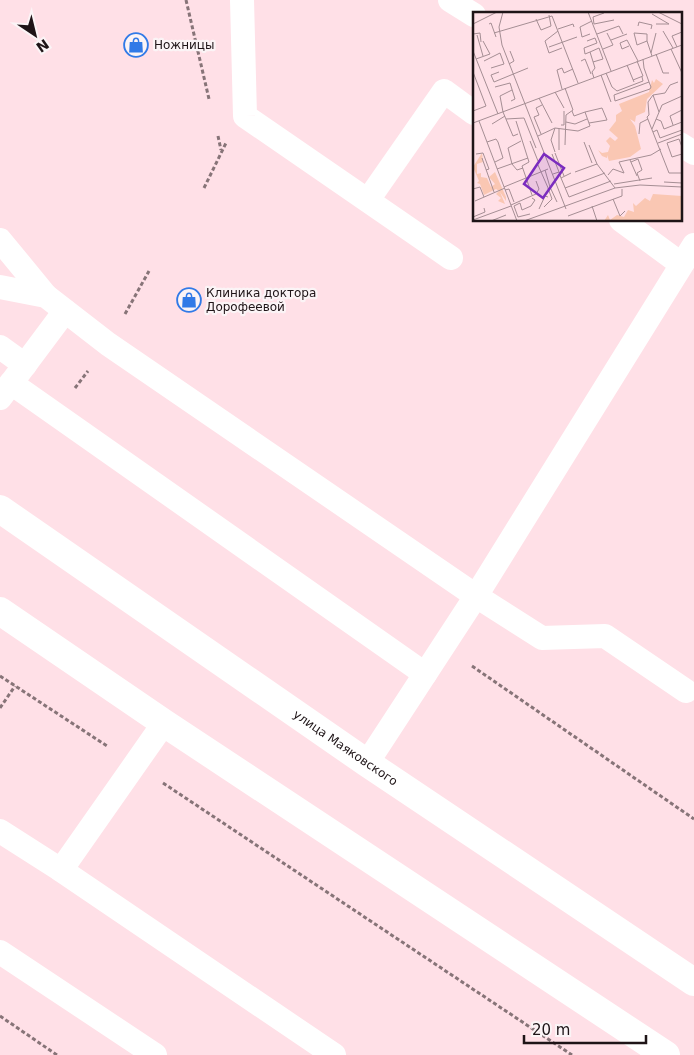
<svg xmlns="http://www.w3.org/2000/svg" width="694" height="1055" viewBox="0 0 694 1055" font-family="'DejaVu Sans',sans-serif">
  <rect width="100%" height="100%" fill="#ffe0e7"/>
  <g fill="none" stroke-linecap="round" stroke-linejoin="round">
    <g stroke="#877478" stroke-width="3" stroke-dasharray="4 2.5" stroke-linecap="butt">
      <path d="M 186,0 L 209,99"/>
      <path d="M 218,136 L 221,150"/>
      <path d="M 204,188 L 226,143"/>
      <path d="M 125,314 L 149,271"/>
      <path d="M 75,388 L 88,371"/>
      <path d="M 472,666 L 694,819"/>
      <path d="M 0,676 L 107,746"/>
      <path d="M 0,708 L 15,686"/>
      <path d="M 163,783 L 572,1055"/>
      <path d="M 0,1016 L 57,1055"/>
    </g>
    <g stroke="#fff" stroke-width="24">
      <path d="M 242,0 L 245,116 L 451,258"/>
      <path d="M 450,0 L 474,15"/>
      <path d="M 680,144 L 694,153"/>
      <path d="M 368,200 L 444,91 L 474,113"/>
      <path d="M 621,220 L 681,264"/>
      <path d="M 0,240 L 46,296"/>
      <path d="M 0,287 L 46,296 L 108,344 L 476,596 L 542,638 L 605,636 L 686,691"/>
      <path d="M 0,347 L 25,365"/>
      <path d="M 11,383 L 425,674"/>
      <path d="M 0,398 L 65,311"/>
      <path d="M 367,763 L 476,596 L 694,245"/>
      <path d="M 0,831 L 61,870 L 164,723"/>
      <path d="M 61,870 L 334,1055"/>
      <path d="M 0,952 L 155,1055"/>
    </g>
    <g stroke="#fff" stroke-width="28">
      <path id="s1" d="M 0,509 L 367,763 L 694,982"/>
      <path d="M 0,611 L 164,723 L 666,1055"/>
    </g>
  </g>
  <defs>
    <g id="shop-ring" transform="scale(1.25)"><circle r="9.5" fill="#fbf4f6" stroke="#317ae7" stroke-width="1.5"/><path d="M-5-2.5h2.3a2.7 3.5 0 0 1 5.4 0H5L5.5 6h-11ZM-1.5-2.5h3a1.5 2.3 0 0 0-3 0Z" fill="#317ae7"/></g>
  </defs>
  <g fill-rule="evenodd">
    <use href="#shop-ring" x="136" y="45"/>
    <use href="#shop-ring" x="189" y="300"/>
  </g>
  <g text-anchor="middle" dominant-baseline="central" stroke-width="4.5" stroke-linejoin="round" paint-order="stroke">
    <g font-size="12" fill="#1e1417" stroke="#fbf4f6" text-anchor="start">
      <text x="154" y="45">Ножницы</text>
      <text x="206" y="293">Клиника доктора<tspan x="206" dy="14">Дорофеевой</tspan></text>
    </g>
    <g font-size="12" fill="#1e1417" stroke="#fbf4f6">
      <text stroke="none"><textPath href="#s1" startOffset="420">улица Маяковского</textPath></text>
    </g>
  </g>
  <g transform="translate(473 12)">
    <rect width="209" height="209" fill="#ffe0e7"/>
    <path d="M 183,67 L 190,72 L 174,87 L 172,100 L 163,104 L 162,110 L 157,107 L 162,114 L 168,137 L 157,145 L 136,149 L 134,143 L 134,146 L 129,144 L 125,138 L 129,141 L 135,140 L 137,134 L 133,129 L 137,125 L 142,129 L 145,126 L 136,118 L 143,109 L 143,103 L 149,99 L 146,92 L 176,80 L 179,68 L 181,71 ZM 9,141 L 10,150 L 4,152 L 4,162 L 8,161 L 8,165 L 14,166 L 18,175 L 22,172 L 16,165 L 22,160 L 33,185 L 33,189 L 27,180 L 32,192 L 25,189 L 28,186 L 23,182 L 26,179 L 23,177 L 11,183 L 7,172 L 4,171 L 6,169 L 0,155 ZM 180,182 L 209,184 L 209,209 L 131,209 L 135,203 L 137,208 L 144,203 L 151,205 L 155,198 L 161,200 L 160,191 L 163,194 L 172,186 L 177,189 Z" fill="#fac7b3"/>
    <path fill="none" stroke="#a58e94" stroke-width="1" d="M 30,0 L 26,15 L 29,33 L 93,197M 115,0 L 138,59M 185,0 L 209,12M 131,1 L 120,5 L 121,12 L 141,8M 179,2 L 196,12 L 183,12M 63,7 L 68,18 L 78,14 L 76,3M 0,12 L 24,0M 16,12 L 18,11 L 23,25M 165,14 L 166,10 L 179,13 L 178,17M 85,17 L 100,12 L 101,15M 85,19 L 72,29 L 76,41 L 89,36M 190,19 L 200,36M 21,21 L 79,4 L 105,71M 0,22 L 7,21 L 8,30M 117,22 L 109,25 L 107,15 L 119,9M 124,22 L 146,14 L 150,22M 4,23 L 10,44M 138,28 L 154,22M 114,29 L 122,26 L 124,31 L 111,36 L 112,42 L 117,40 L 122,56 L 119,60 L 121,66M 174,29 L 174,22 L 161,21 L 164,33 L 174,29 L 179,44M 156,34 L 149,37 L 147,31 L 154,28 L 165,49M 76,35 L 104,25M 204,35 L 199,24 L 209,20M 130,37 L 140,33 L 134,21M 198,37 L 209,61M 0,39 L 25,102M 117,40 L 126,36 L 130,47 L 120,50M 178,41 L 183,21M 183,42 L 190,61 L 196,61M 3,47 L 17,42 L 10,29M 170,47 L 171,56 L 176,70 L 178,75 L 177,77 L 142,89 L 141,83 L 176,70M 11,49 L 27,41M 108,49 L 112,47 L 118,62M 36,52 L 41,49 L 37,39M 154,53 L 161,70M 18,56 L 31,52 L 27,41M 0,60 L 13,94 L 0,99M 26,60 L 18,63 L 21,70 L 55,56M 133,61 L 139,75 L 144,79 L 170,69 L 169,65M 128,63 L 138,90M 160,68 L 170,64 L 164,49M 22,75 L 37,71 L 42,87 L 38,89M 89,77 L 84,58 L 89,56 L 91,61 L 100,57M 82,80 L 91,96M 180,83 L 175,90 L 176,103 L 174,105 L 196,161 L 209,161M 66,86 L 79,111M 30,100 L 40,124 L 45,122M 30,100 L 27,84 L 39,78M 112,100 L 129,96 L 134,108 L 116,111M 186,100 L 180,83 L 192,81 L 197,73 L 205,70M 33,107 L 51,106 L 63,136M 183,107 L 188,109 L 191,117 L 209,110M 6,109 L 44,209M 43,109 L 56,150 L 49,154 L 59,183M 93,110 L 102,112 L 114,107M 0,111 L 209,33M 19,112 L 32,104M 88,113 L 91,113 L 91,99M 200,113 L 197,104 L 209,98M 82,116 L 78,128 L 82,140M 86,117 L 86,138M 179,117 L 189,93 L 209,84M 180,120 L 184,118 L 187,126 L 209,118M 68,122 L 61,105 L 66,103 L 63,96 L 69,93M 166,122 L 167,111 L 175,107M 65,124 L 82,116 L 105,119 L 117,114 L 112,100 L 101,104 L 99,99M 48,129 L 35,136 L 39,152 L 44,158 L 50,156M 57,129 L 65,149M 14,130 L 23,127 L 25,130 L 30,146 L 22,150M 111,130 L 119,151M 185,131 L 209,122M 92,133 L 93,103 L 100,98 L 92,76M 116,133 L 124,152 L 142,176M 209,135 L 206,127 L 194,131 L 199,145 L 209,142M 82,141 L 91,164M 3,142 L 10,141 L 16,157 L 13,158M 79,142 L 86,160M 9,146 L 21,180M 157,148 L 164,164M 158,150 L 165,147 L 169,158 L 164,161 L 167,169M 65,153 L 76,178M 24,157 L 55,146M 72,158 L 77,175M 102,160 L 124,152M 80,162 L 86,160 L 88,166 L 98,161M 135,163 L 140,157 L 151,161 L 146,150 L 178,143 L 188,137M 88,166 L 96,185 L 138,169M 191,170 L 209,171M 141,172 L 179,166M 31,175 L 75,157M 77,175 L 84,190M 92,176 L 132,161M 0,177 L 7,175 L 11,185M 32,178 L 36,177 L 41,190M 140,187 L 147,204 L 152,199M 2,189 L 32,176M 38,193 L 63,182 L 66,177 L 63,169M 119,194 L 124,209M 71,195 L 79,187 L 75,176M 66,197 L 72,184 L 75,185M 57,202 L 45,205 L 41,194 L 47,191 L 49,198 L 58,194 L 62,188 L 59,186M 95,204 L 149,184 L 149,177M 0,205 L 12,200 L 11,196M 0,208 L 38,194M 18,209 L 33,203M 51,209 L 142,176 L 167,173 L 209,175"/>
    <path fill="#7b2cbf" fill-opacity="0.15" stroke="#7b2cbf" stroke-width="2.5" d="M 71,142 L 91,156 L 70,186 L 51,172 Z"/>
    <rect width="209" height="209" fill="none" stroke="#1e1417" stroke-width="2.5"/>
  </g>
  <g transform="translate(35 35) rotate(145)" stroke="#fbf4f6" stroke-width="4" paint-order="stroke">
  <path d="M0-4L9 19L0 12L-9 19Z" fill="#1e1417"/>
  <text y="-8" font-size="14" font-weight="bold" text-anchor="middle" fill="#1e1417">N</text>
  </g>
  <path d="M524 1035v8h122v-8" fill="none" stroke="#1e1417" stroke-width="2.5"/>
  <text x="532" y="1035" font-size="15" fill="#1e1417" stroke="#fbf4f6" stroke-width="4" paint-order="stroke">20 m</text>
</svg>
